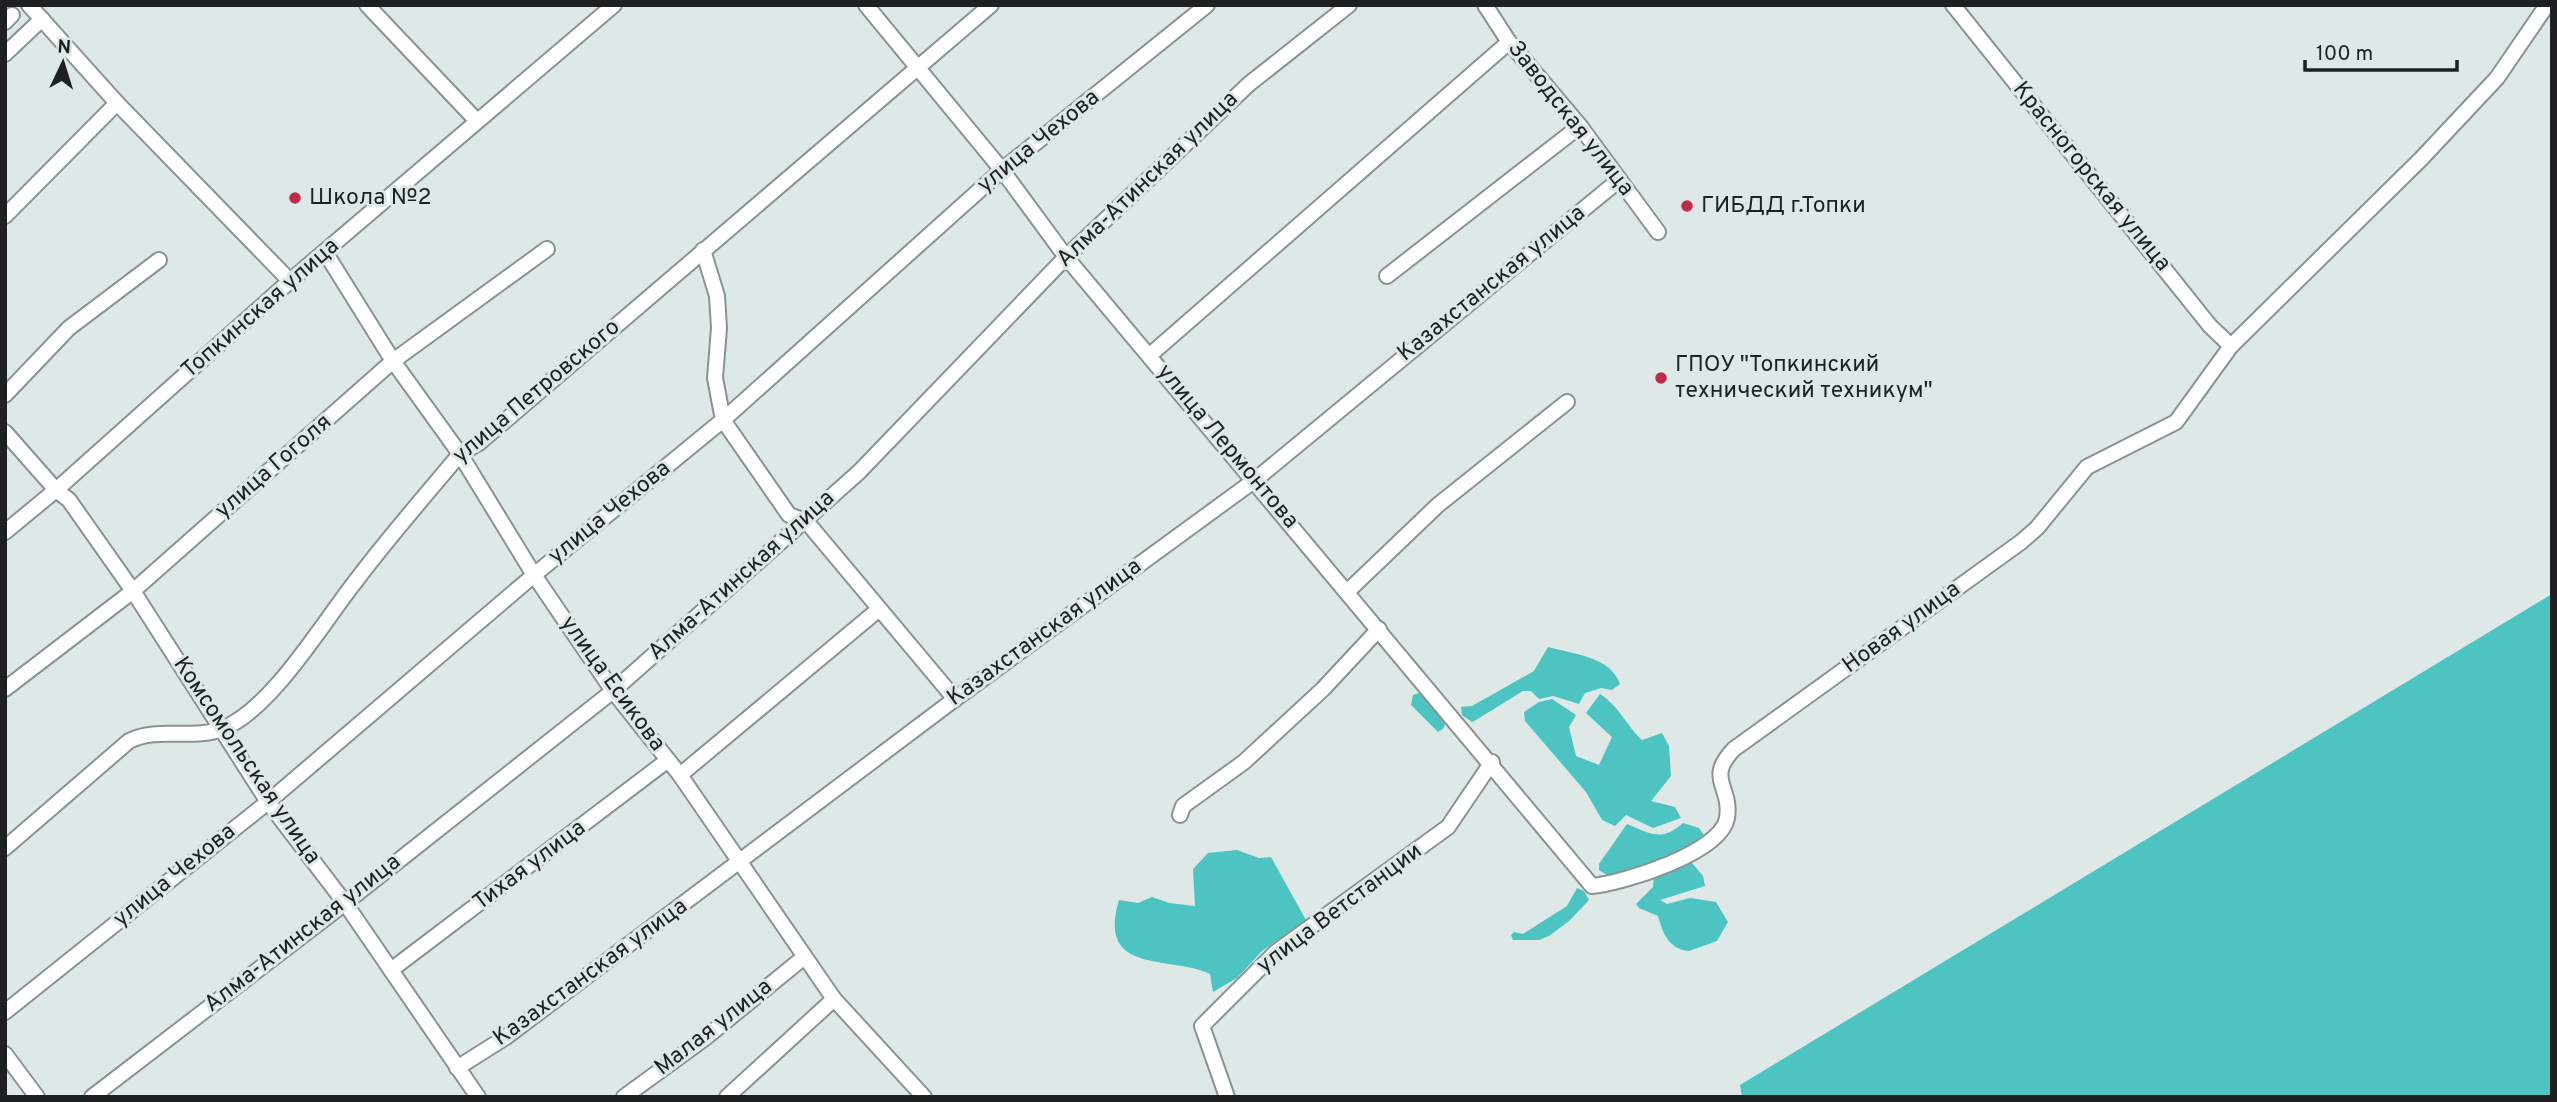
<svg xmlns="http://www.w3.org/2000/svg" width="2557" height="1102" viewBox="0 0 2557 1102" font-family="Overpass,sans-serif">
  <rect width="100%" height="100%" fill="#dde8e7"/>
  <g fill="#4dc4c2">
    <path d="M 2552,594 L 2552,1097 L 1742,1097 L 1740,1085 Z"/>
    <path d="M 1548,647 C 1574,654 1611,657 1620,684 L 1612,690 L 1601,688 L 1585,693 L 1579,704 L 1553,696 L 1539,699 L 1531,691 L 1523,691 L 1476,720 L 1472,722 L 1462,715 L 1461,707 L 1472,706 L 1534,671 Z"/>
    <path d="M 1419,693 L 1445,722 L 1444,728 L 1438,732 L 1411,705 L 1413,695 Z"/>
    <path d="M 1600,694 C 1619,706 1626,725 1642,740 L 1662,733 L 1669,746 L 1671,776 L 1651,801 L 1675,807 L 1681,818 L 1653,828 L 1626,815 L 1615,826 L 1602,820 L 1586,792 L 1525,721 L 1524,712 L 1539,702 L 1552,699 L 1576,715 L 1569,727 L 1576,756 L 1599,765 L 1612,737 L 1586,713 Z"/>
    <path d="M 1683,823 L 1699,828 L 1704,835 C 1678,856 1640,871 1607,875 L 1599,870 L 1599,864 L 1627,824 C 1651,834 1662,842 1683,823 Z"/>
    <path d="M 1237,850 L 1259,858 L 1271,857 L 1306,920 L 1262,951 L 1237,978 L 1213,992 L 1210,974 C 1171,955 1096,976 1119,900 L 1138,903 L 1152,897 L 1169,903 L 1195,906 L 1193,869 L 1208,853 Z"/>
    <path d="M 1692,863 L 1703,876 L 1705,886 L 1660,900 L 1667,904 L 1690,898 L 1716,902 L 1728,922 L 1717,941 L 1689,951 C 1669,949 1663,934 1658,916 L 1639,908 L 1636,904 L 1653,887 L 1654,876 Z"/>
    <path d="M 1577,888 L 1584,891 L 1589,900 L 1569,921 L 1549,936 L 1539,940 L 1513,940 L 1511,935 L 1514,932 L 1523,934 L 1567,906 Z"/>
  </g>
  <g fill="none" stroke-linecap="round" stroke-linejoin="round">
    <g stroke="#899393" stroke-width="18">
      <g id="minor">
        <path d="M 29,5 L 117,103 L 290,281"/>
        <path d="M 367,5 L 476,120"/>
        <path d="M 866,5 L 1002,170 L 1066,257 L 1592,886 C 1623,883 1721,853 1727,818 C 1732,786 1705,779 1734,749 L 2021,542 L 2037,528 L 2087,467 L 2176,422 L 2231,346 L 2421,159 L 2497,78 L 2547,5"/>
        <path d="M 1485,5 L 1509,42 L 1580,126 L 1658,232"/>
        <path d="M 1953,5 L 2210,326 L 2231,346"/>
        <path d="M 5,22 L 12,15"/>
        <path d="M 5,54 L 42,19"/>
        <path d="M 5,216 L 117,103"/>
        <path d="M 703,250 L 717,296 L 719,328 L 715,378 L 723,420 L 789,515 L 806,521 L 955,699"/>
        <path d="M 325,252 L 393,361 L 460,454 L 534,575 L 613,691 L 680,775 L 834,999 L 924,1097"/>
        <path d="M 1387,276 L 1580,126"/>
        <path d="M 1150,355 L 1509,42"/>
        <path d="M 5,395 L 69,328 L 159,260"/>
        <path d="M 5,432 L 56,490 L 69,500 L 133,591 L 268,802 L 345,903 L 478,1097"/>
        <path d="M 5,532 L 56,490 L 290,281 L 614,5"/>
        <path d="M 1347,592 L 1438,505 L 1567,402"/>
        <path d="M 5,689 L 133,591 L 393,361 L 547,249"/>
        <path d="M 680,775 L 878,610"/>
        <path d="M 1180,815 L 1183,806 L 1244,762 L 1323,689 L 1379,629"/>
        <path d="M 5,848 L 129,741 C 159,726 194,741 224,728 C 272,708 322,624 355,582 C 388,538 425,496 460,454 L 479,443 L 991,5"/>
        <path d="M 391,970 L 668,760"/>
        <path d="M 5,1012 L 268,802 L 534,575 L 723,420 L 1002,170 L 1207,5"/>
        <path d="M 5,1054 L 37,1097"/>
        <path d="M 457,1068 L 506,1037 L 955,699 L 1255,480 L 1619,180"/>
        <path d="M 92,1097 L 345,903 L 613,691 L 859,472 L 1066,257 L 1249,84 L 1349,5"/>
        <path d="M 624,1097 L 705,1038 L 803,958"/>
        <path d="M 727,1097 L 834,999"/>
        <path d="M 1227,1097 L 1202,1026 L 1276,952 L 1448,827 L 1492,762"/>
      </g>
    </g>
    <use href="#minor" stroke="#fff" stroke-width="14"/>
  </g>
  <g fill="#bd2c4b" stroke="#dde8e7" stroke-width="2.5">
    <circle cx="295" cy="198" r="7"/>
    <circle cx="1687" cy="206" r="7"/>
    <circle cx="1661" cy="378" r="7"/>
  </g>
  <g text-anchor="middle" dominant-baseline="central" stroke-width="6" stroke-linejoin="round" paint-order="stroke">
    <g font-size="23" fill="#1e2121" stroke="#dde8e7">
      <text transform="translate(1570 119) rotate(52)">Заводская улица</text>
      <text transform="translate(1039 142) rotate(-39)">улица Чехова</text>
      <text transform="translate(2091 177) rotate(51)">Красногорская улица</text>
      <text transform="translate(1148 180) rotate(-44)">Алма-Атинская улица</text>
      <text transform="translate(1492 284) rotate(-39)">Казахстанская улица</text>
      <text transform="translate(261 309) rotate(-41)">Топкинская улица</text>
      <text transform="translate(537 392) rotate(-40)">улица Петровского</text>
      <text transform="translate(1227 447) rotate(50)">улица Лермонтова</text>
      <text transform="translate(274 467) rotate(-41)">улица Гоголя</text>
      <text transform="translate(610 513) rotate(-39)">улица Чехова</text>
      <text transform="translate(742 576) rotate(-42)">Алма-Атинская улица</text>
      <text transform="translate(1902 628) rotate(-36)">Новая улица</text>
      <text transform="translate(1045 633) rotate(-36)">Казахстанская улица</text>
      <text transform="translate(612 684) rotate(54)">улица Есикова</text>
      <text transform="translate(246 761) rotate(56)">Комсомольская улица</text>
      <text transform="translate(530 866) rotate(-37)">Тихая улица</text>
      <text transform="translate(175 876) rotate(-39)">улица Чехова</text>
      <text transform="translate(1340 909) rotate(-37)">улица Ветстанции</text>
      <text transform="translate(303 934) rotate(-38)">Алма-Атинская улица</text>
      <text transform="translate(591 973) rotate(-36)">Казахстанская улица</text>
      <text transform="translate(714 1028) rotate(-38)">Малая улица</text>
    </g>
    <g font-size="23" fill="#1e2121" stroke="#dde8e7" text-anchor="start">
      <text x="309" y="198">Школа №2</text>
      <text x="1701" y="206">ГИБДД г.Топки</text>
      <text x="1675" y="365">ГПОУ "Топкинский<tspan x="1675" dy="26">технический техникум"</tspan></text>
    </g>
  </g>
  <rect width="2557" height="1102" fill="none" stroke="#1e2121" stroke-width="14"/>
  <g transform="translate(63 63) rotate(4)" stroke="#dde8e7" stroke-width="5" paint-order="stroke">
  <path d="M0-5L12 26L0 18L-12 26Z" fill="#1e2121"/>
  <text y="-10" font-size="19" font-weight="bold" text-anchor="middle" fill="#1e2121">N</text>
  </g>
  <path d="M2305 60v10h152v-10" fill="none" stroke="#1e2121" stroke-width="3.5"/>
  <text x="2316" y="60" font-size="21" fill="#1e2121" stroke="#dde8e7" stroke-width="5" paint-order="stroke">100 m</text>
</svg>
